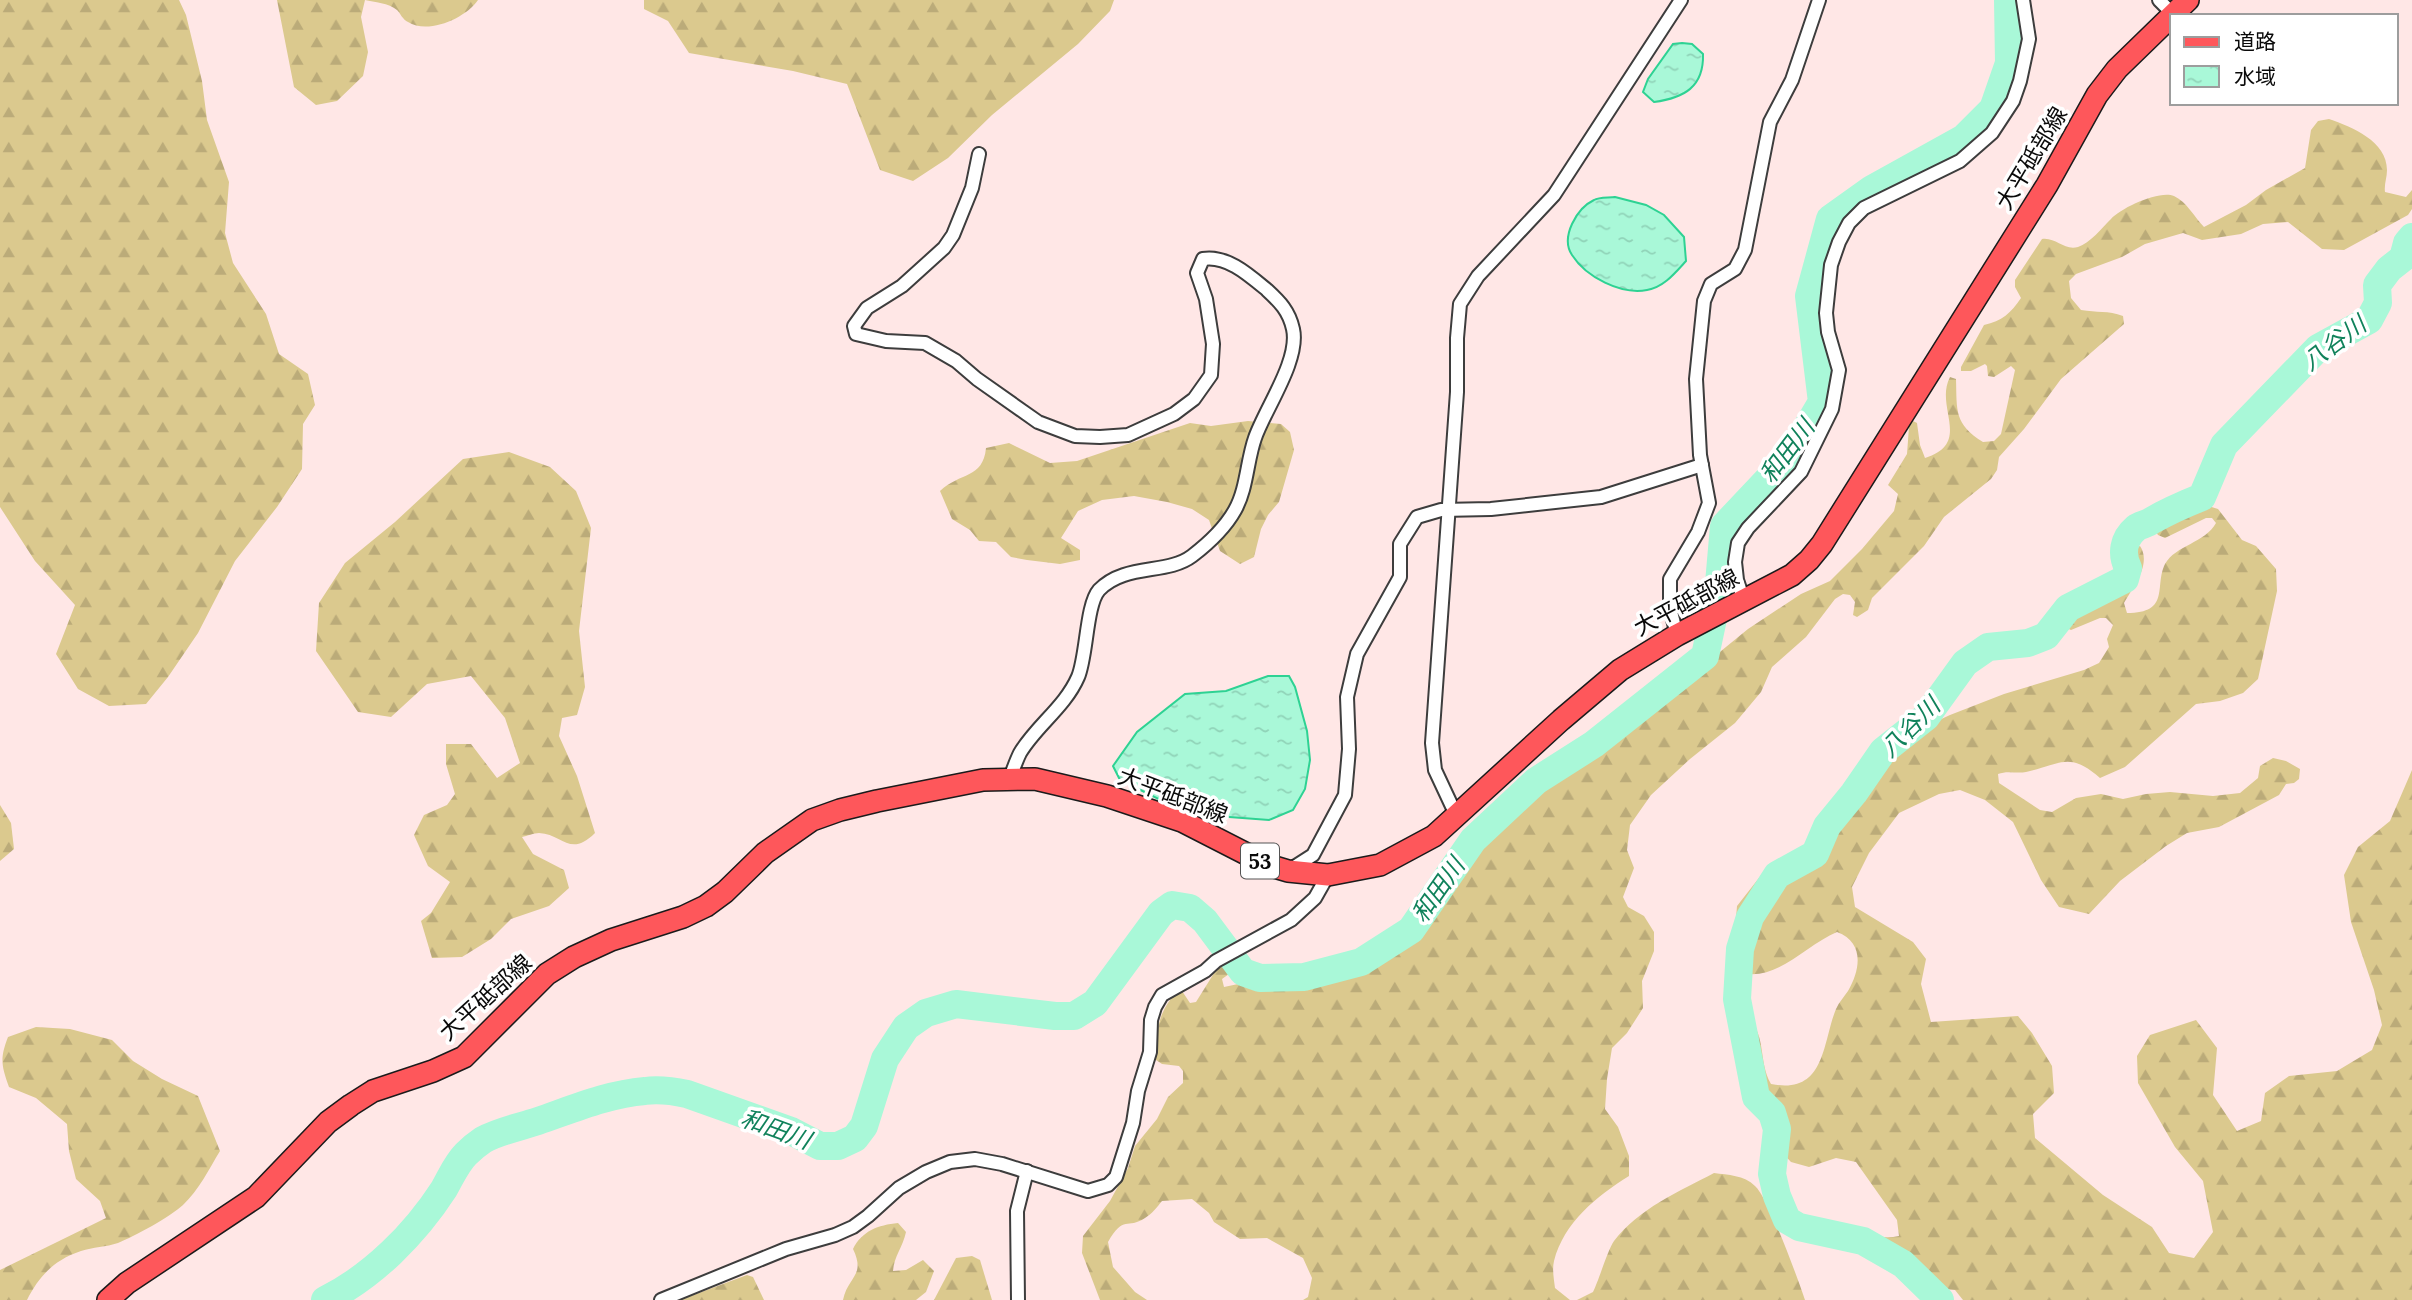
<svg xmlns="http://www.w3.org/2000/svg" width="2412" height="1300" viewBox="0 0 2412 1300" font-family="Lora,'Noto Sans JP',serif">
  <defs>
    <pattern id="forest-firs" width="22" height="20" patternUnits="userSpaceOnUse" patternTransform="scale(1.75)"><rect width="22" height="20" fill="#dbc98e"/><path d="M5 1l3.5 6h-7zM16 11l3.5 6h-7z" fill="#bbab79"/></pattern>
    <pattern id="water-ripples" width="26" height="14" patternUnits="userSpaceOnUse" patternTransform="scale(1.75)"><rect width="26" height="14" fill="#a9f8d8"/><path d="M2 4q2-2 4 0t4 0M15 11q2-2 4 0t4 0" fill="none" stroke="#90d3b8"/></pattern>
  </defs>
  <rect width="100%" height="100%" fill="#ffe7e6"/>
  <g fill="url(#forest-firs)">
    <path d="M 0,0 L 179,0 L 186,15 L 202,81 L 207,120 L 229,182 L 225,233 L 233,263 L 266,314 L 279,354 L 308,374 L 315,405 L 303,424 L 302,469 L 277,507 L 235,561 L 198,633 L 168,677 L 146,704 L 109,706 L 78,689 L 56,654 L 75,605 L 35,561 L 0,507 Z"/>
    <path d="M 277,0 L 478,0 C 466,18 428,35 408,22 C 403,20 400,13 397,10 C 389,3 374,2 365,0 L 361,17 L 368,52 L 363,76 L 337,101 L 316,105 L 294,87 Z"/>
    <path d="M 644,0 L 1114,0 L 1110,11 L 1078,44 L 992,115 L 948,158 L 913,181 L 880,170 L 847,84 L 793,71 L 689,53 L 668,21 L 644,9 Z"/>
    <path d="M 2329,119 C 2352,127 2387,141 2387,170 C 2387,178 2384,184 2385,192 L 2406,197 L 2412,190 L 2412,209 L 2408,215 L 2344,250 L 2322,249 L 2288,222 L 2263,224 L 2241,234 L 2202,240 L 2183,233 L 2145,244 L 2122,257 L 2076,274 L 2069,281 L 2071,298 L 2081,310 C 2097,313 2108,310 2123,316 L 2124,324 L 2061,379 L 2024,429 L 1999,457 L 1997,470 L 1991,479 L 1944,517 L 1924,546 L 1872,598 L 1868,610 L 1857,617 L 1853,615 L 1855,602 L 1850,595 L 1843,594 L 1835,599 L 1806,637 L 1772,667 L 1761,692 L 1735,723 L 1690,759 L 1651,795 L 1630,825 L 1627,850 L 1634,868 L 1623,897 L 1628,907 L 1644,916 L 1654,932 L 1654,951 L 1642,981 L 1643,1008 L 1627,1033 L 1612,1048 L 1607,1079 L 1605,1109 L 1618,1127 L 1629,1156 L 1629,1176 C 1597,1196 1564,1222 1554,1261 C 1552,1269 1554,1280 1555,1288 L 1570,1300 L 1303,1300 L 1308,1297 L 1312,1278 L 1303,1258 L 1267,1238 L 1240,1239 L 1214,1222 L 1209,1213 L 1192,1199 L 1162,1201 C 1157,1207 1152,1214 1145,1218 C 1127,1230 1124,1214 1108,1242 L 1113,1267 L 1135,1292 L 1147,1300 L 1100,1300 L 1082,1253 L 1083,1236 L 1110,1201 L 1128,1168 L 1135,1146 L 1157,1119 L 1168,1097 L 1183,1083 L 1183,1071 L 1179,1066 L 1162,1064 L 1156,1060 C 1155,1034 1158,1011 1177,992 L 1182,991 L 1190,1003 L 1196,1002 L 1216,970 L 1225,965 L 1230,968 L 1229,974 L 1222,979 L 1224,987 L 1243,983 C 1256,992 1262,990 1275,983 L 1296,989 L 1336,981 L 1361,970 L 1414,934 L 1471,854 L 1526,798 L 1623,731 L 1748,629 L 1801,594 L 1830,581 L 1862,549 L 1894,511 L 1898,494 L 1888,485 L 1907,454 L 1909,427 L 1913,421 L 1917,423 L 1920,445 L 1925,458 C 1973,443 1934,407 1950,377 L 1956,379 C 1957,411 1954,424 1983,442 L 1994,441 L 2001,434 L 2015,370 L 2011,366 L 1994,377 L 1988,376 L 1987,366 L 1985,364 L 1971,371 L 1961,371 L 1961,367 L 1984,325 C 2002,321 2011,313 2021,298 L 2015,287 L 2015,280 L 2042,239 C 2056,237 2064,251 2078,247 C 2090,243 2102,228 2111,219 C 2121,208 2159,190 2174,196 C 2187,202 2195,218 2204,227 L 2246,205 L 2266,190 L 2305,168 L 2311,130 L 2318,121 Z"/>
    <path d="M 1248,421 L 1281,424 L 1290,432 L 1294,450 L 1279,502 L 1268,515 L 1261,529 L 1254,557 L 1240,564 L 1220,551 L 1209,520 L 1192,509 L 1167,502 L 1134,496 L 1102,500 L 1078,511 L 1061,538 L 1080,550 L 1080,560 L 1060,564 L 1027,560 L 1011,557 L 996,542 L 979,541 L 970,530 L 952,519 L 940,491 C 960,472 983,479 986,448 L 1009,443 L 1050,463 L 1077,461 L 1190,423 L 1211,426 Z"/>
    <path d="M 509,452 L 550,467 L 576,491 L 591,528 L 579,631 L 585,687 L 577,715 L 562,718 L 559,736 L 577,776 L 595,833 C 570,858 563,834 539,833 C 534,833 527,836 522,837 L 533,854 L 564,870 L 569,888 L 549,906 L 511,919 L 491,939 L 462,957 L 432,958 L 421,921 L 431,913 L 450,882 L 428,866 L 414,835 L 424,815 L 447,805 L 455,794 L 446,764 L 446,744 L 471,744 L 497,778 L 520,763 L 505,718 L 471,676 L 427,684 L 391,717 L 358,712 L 316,651 L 319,603 L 345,563 L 395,522 L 463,459 Z"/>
    <path d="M 2205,505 L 2218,509 L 2242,540 L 2256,546 L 2276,569 L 2277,591 L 2258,679 L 2243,693 L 2220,701 L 2196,704 L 2125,767 L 2100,778 C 2069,751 2062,764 2026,772 C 2016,774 2008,770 1998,774 L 1999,783 L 2040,810 L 2052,812 L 2076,798 L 2101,794 L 2123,799 L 2146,794 L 2170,792 L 2213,796 L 2240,793 L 2258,778 L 2260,766 L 2273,758 L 2286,761 L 2300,769 L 2299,779 L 2294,783 L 2286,784 L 2279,795 L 2219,827 L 2187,833 L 2166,846 L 2120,881 L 2089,914 L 2059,907 L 2041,880 L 2013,822 L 1985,800 L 1960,790 L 1939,794 L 1899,813 L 1869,853 L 1852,887 L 1855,907 L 1913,942 L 1926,959 L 1921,984 L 1931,1022 L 2018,1016 L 2032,1033 L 2052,1066 L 2054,1093 L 2033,1114 L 2035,1138 L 2103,1195 L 2152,1227 L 2169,1253 L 2194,1258 L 2213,1232 L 2203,1181 L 2175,1147 L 2138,1083 L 2137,1056 L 2150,1035 L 2196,1020 L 2217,1048 L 2213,1095 L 2237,1131 L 2261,1121 L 2265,1093 L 2289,1076 L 2337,1071 L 2372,1050 L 2382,1025 L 2374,990 L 2351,922 L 2344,875 L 2358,847 L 2390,821 L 2412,770 L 2412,1300 L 1963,1300 L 1955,1290 L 1921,1287 L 1887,1263 L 1842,1239 L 1844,1235 C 1862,1232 1880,1240 1899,1236 L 1897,1220 L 1856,1162 L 1836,1158 L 1809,1167 L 1791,1162 L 1774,1144 L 1757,1105 L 1748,1071 L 1732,1026 L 1731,1016 L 1735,1013 C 1770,1022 1756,1059 1771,1084 C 1826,1095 1822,1043 1836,1009 C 1839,1002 1844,997 1848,991 C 1861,969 1864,942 1837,932 C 1808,944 1781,977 1748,974 L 1738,962 L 1732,943 L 1735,931 L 1737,906 L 1766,869 L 1809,854 L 1816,844 L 1819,829 L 1857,787 L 1876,755 L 1892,742 L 1950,715 L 2004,694 L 2084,670 L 2099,663 L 2109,647 L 2107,639 L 2113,625 L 2106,618 L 2100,618 L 2071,630 L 2062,626 C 2064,606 2093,604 2108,597 C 2121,590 2129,581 2135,568 L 2131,559 L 2133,549 L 2140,546 C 2152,564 2133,587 2124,603 L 2127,613 C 2171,613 2154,586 2165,564 C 2176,545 2205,543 2216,523 L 2212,518 L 2206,518 L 2165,538 L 2158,535 L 2153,527 C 2166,511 2187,509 2205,505 Z"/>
    <path d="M 0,805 L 11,823 L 14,849 L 0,861 Z"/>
    <path d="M 36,1027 L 70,1029 L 112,1040 L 133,1061 L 162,1079 L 198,1096 L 220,1151 C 209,1169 199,1190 183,1205 C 170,1217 135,1236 118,1243 C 106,1247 93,1247 81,1251 C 54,1260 39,1276 27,1300 L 0,1300 L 0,1270 L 106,1218 L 100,1201 L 76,1179 L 69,1151 L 67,1124 L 36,1098 L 9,1087 C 1,1065 0,1058 8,1037 Z"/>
    <path d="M 1714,1173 C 1728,1175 1744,1175 1755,1186 C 1768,1197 1798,1279 1805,1300 L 1577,1300 L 1593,1292 C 1599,1280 1608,1249 1614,1241 C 1638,1209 1680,1191 1714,1173 Z"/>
    <path d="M 898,1223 L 906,1232 C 903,1247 894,1256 893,1271 L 906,1270 L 923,1260 L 934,1271 L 926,1292 L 916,1300 L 843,1300 C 848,1276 866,1276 853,1249 C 862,1231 878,1225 898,1223 Z"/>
    <path d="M 972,1256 L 980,1260 L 992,1300 L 934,1300 L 956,1258 Z"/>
    <path d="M 747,1275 L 753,1277 L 764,1300 L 680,1300 Z"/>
  </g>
  <g fill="url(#water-ripples)" stroke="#2ed293" stroke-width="2">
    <path d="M 1682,43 L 1692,44 L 1703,54 C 1704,87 1684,98 1654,102 L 1643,92 L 1648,79 L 1673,44 Z"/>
    <path d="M 1615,197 L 1646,205 L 1664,215 L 1684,237 L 1686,261 C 1675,273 1664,287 1647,290 C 1621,295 1586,277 1572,255 C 1560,237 1577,208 1594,200 C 1599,197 1609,198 1615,197 Z"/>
    <path d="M 1268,676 L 1289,676 L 1295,687 L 1307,731 L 1310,760 L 1305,789 L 1293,810 L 1269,820 L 1189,814 L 1120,780 L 1113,766 L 1137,732 L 1185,694 L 1226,691 Z"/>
  </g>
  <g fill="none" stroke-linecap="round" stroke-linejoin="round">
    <g stroke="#a9f8d8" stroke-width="28">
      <path d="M 325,1300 C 372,1277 415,1234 444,1189 C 451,1177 456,1164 466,1154 C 471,1149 477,1144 483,1140 C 499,1131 520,1127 538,1121 C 573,1109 608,1094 645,1091 C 659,1089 673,1091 687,1094 L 791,1131 L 820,1146 L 838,1146 L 855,1138 L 864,1126 L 885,1059 L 906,1027 L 926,1013 L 956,1004 L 1055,1016 L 1074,1016 L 1095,1003 L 1161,913 L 1172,905 L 1190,908 L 1205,921 L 1243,972 L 1260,978 L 1304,977 L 1361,962 L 1411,930 L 1473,840 L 1536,781 L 1594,744 L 1705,656 L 1718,595 L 1724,526 L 1790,456 L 1822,402 L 1809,296 L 1830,219 L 1872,189 L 1964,138 L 1993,109 L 2009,63 L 2008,0"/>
      <path d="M 1940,1300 L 1903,1264 L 1863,1241 L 1799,1227 L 1787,1220 L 1777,1196 L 1772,1174 L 1777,1129 L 1772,1113 L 1756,1097 L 1737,999 L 1740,949 L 1750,917 L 1777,875 L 1815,854 L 1827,826 L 1854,793 L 1883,751 L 1926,717 L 1965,663 L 1988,647 L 2028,643 L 2046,636 L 2068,608 L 2125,579 L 2128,568 C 2121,554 2123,539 2136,528 C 2140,525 2147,524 2151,521 C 2170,510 2182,505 2202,497 L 2224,445 L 2318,348 L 2369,320 L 2378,303 L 2377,285 L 2389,269 L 2403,258 L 2407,243 L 2412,237"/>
    </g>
    <g stroke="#3d3d3d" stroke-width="16">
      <g id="street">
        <path d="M 2159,0 L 2173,14"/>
        <path d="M 979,154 L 972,188 L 953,235 L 944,248 L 902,286 L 867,308 L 854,326 L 856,334 L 886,341 L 925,343 L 956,361 L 977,379 L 1038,422 L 1075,436 L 1100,437 L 1128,435 L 1174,414 L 1194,399 L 1211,375 L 1213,344 L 1206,299 L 1197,273 L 1203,259 C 1227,255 1249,275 1267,290 C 1280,302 1289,311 1293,329 C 1300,360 1265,409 1255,438 C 1247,460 1247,489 1235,510 C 1225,528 1209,543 1192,556 C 1167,575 1125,563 1099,590 C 1086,605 1087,656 1078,677 C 1065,707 1036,726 1020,753 C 1016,761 1013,770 1010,778"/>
        <path d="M 1744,601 L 1737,580 L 1735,562 L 1738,543 L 1748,528 L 1801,472 L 1832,409 L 1839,370 L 1828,332 L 1826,313 L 1831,265 L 1839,242 L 1849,223 L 1864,208 L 1960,161 L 1992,133 L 2013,101 L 2020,81 L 2029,39 L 2023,0"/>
        <path d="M 1677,635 L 1670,608 L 1670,579 L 1698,532 L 1709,503 L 1700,455 L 1696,379 L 1704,301 L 1711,284 L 1735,269 L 1745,250 L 1770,122 L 1792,80 L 1819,0"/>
        <path d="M 1457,817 L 1435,770 L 1432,743 L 1457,392 L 1457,338 L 1460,304 L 1478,276 L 1554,195 L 1681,0"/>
        <path d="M 1288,871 L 1313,855 L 1345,795 L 1349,749 L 1347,697 L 1357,654 L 1400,577 L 1400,544 L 1417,517 L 1441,510 L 1491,509 L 1601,497 L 1702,465"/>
        <path d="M 661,1300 L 786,1249 L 835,1235 L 853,1227 L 868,1216 L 899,1188 L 926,1172 L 950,1162 L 975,1159 L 1002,1164 L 1088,1191 L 1108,1185 L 1116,1177 L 1133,1123 L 1138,1091 L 1150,1052 L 1151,1020 L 1155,1007 L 1162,995 L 1205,971 L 1216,961 L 1291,920 L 1315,898 L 1328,875"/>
        <path d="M 1018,1300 L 1017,1211 L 1027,1171"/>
      </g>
    </g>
    <g stroke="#1b1b1b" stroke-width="24">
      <path id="primary" d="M 108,1300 L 127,1283 L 256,1197 L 328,1122 L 351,1105 L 373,1091 L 433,1071 L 464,1057 L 547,974 L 574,957 L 611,940 L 683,917 L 706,906 L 725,892 L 765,853 L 812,820 L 840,810 L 877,801 L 983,780 L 1035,779 L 1107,796 L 1182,821 L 1268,865 L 1288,871 L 1328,875 L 1380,865 L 1434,836 L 1561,720 L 1620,670 L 1677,635 L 1792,575 L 1809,560 L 1822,544 L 2047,185 L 2097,95 L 2117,69 L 2188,0"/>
    </g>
    <use href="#street" stroke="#fff" stroke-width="12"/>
    <use href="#primary" stroke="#fe575b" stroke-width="21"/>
  </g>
  <g text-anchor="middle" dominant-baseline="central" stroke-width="7" stroke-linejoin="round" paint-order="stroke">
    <rect fill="#fff" stroke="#545454" stroke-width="2" x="1241" y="843.5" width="38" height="35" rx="5"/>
    <g font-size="21" font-weight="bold" fill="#0a0a0a">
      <text x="1260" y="861">53</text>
    </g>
    <g font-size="23" fill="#0a0a0a" stroke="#fff">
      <text transform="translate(2031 158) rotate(-59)">大平砥部線</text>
      <text transform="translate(1686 602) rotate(-28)">大平砥部線</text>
      <text transform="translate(1173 795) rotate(21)">大平砥部線</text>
      <text transform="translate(485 997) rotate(-42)">大平砥部線</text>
    </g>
    <g font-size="24" font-style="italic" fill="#10825b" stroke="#fff">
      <text transform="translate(2334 343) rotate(-37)">八谷川</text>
      <text transform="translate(1787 451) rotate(-53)">和田川</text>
      <text transform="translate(1910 727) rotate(-45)">八谷川</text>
      <text transform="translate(1438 890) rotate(-55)">和田川</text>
      <text transform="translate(776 1129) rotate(20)">和田川</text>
    </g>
  </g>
  <rect x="2170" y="14" width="228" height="91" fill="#ffffff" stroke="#9d9d9d" stroke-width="2"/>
  <rect x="2184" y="37" width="35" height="10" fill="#fe575b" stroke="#9d9d9d" stroke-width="2"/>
  <text x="2234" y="49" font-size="21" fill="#0a0a0a">道路</text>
  <rect x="2184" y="66" width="35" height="21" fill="url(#water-ripples)" stroke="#9d9d9d" stroke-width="2"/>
  <text x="2234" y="84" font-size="21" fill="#0a0a0a">水域</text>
</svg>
